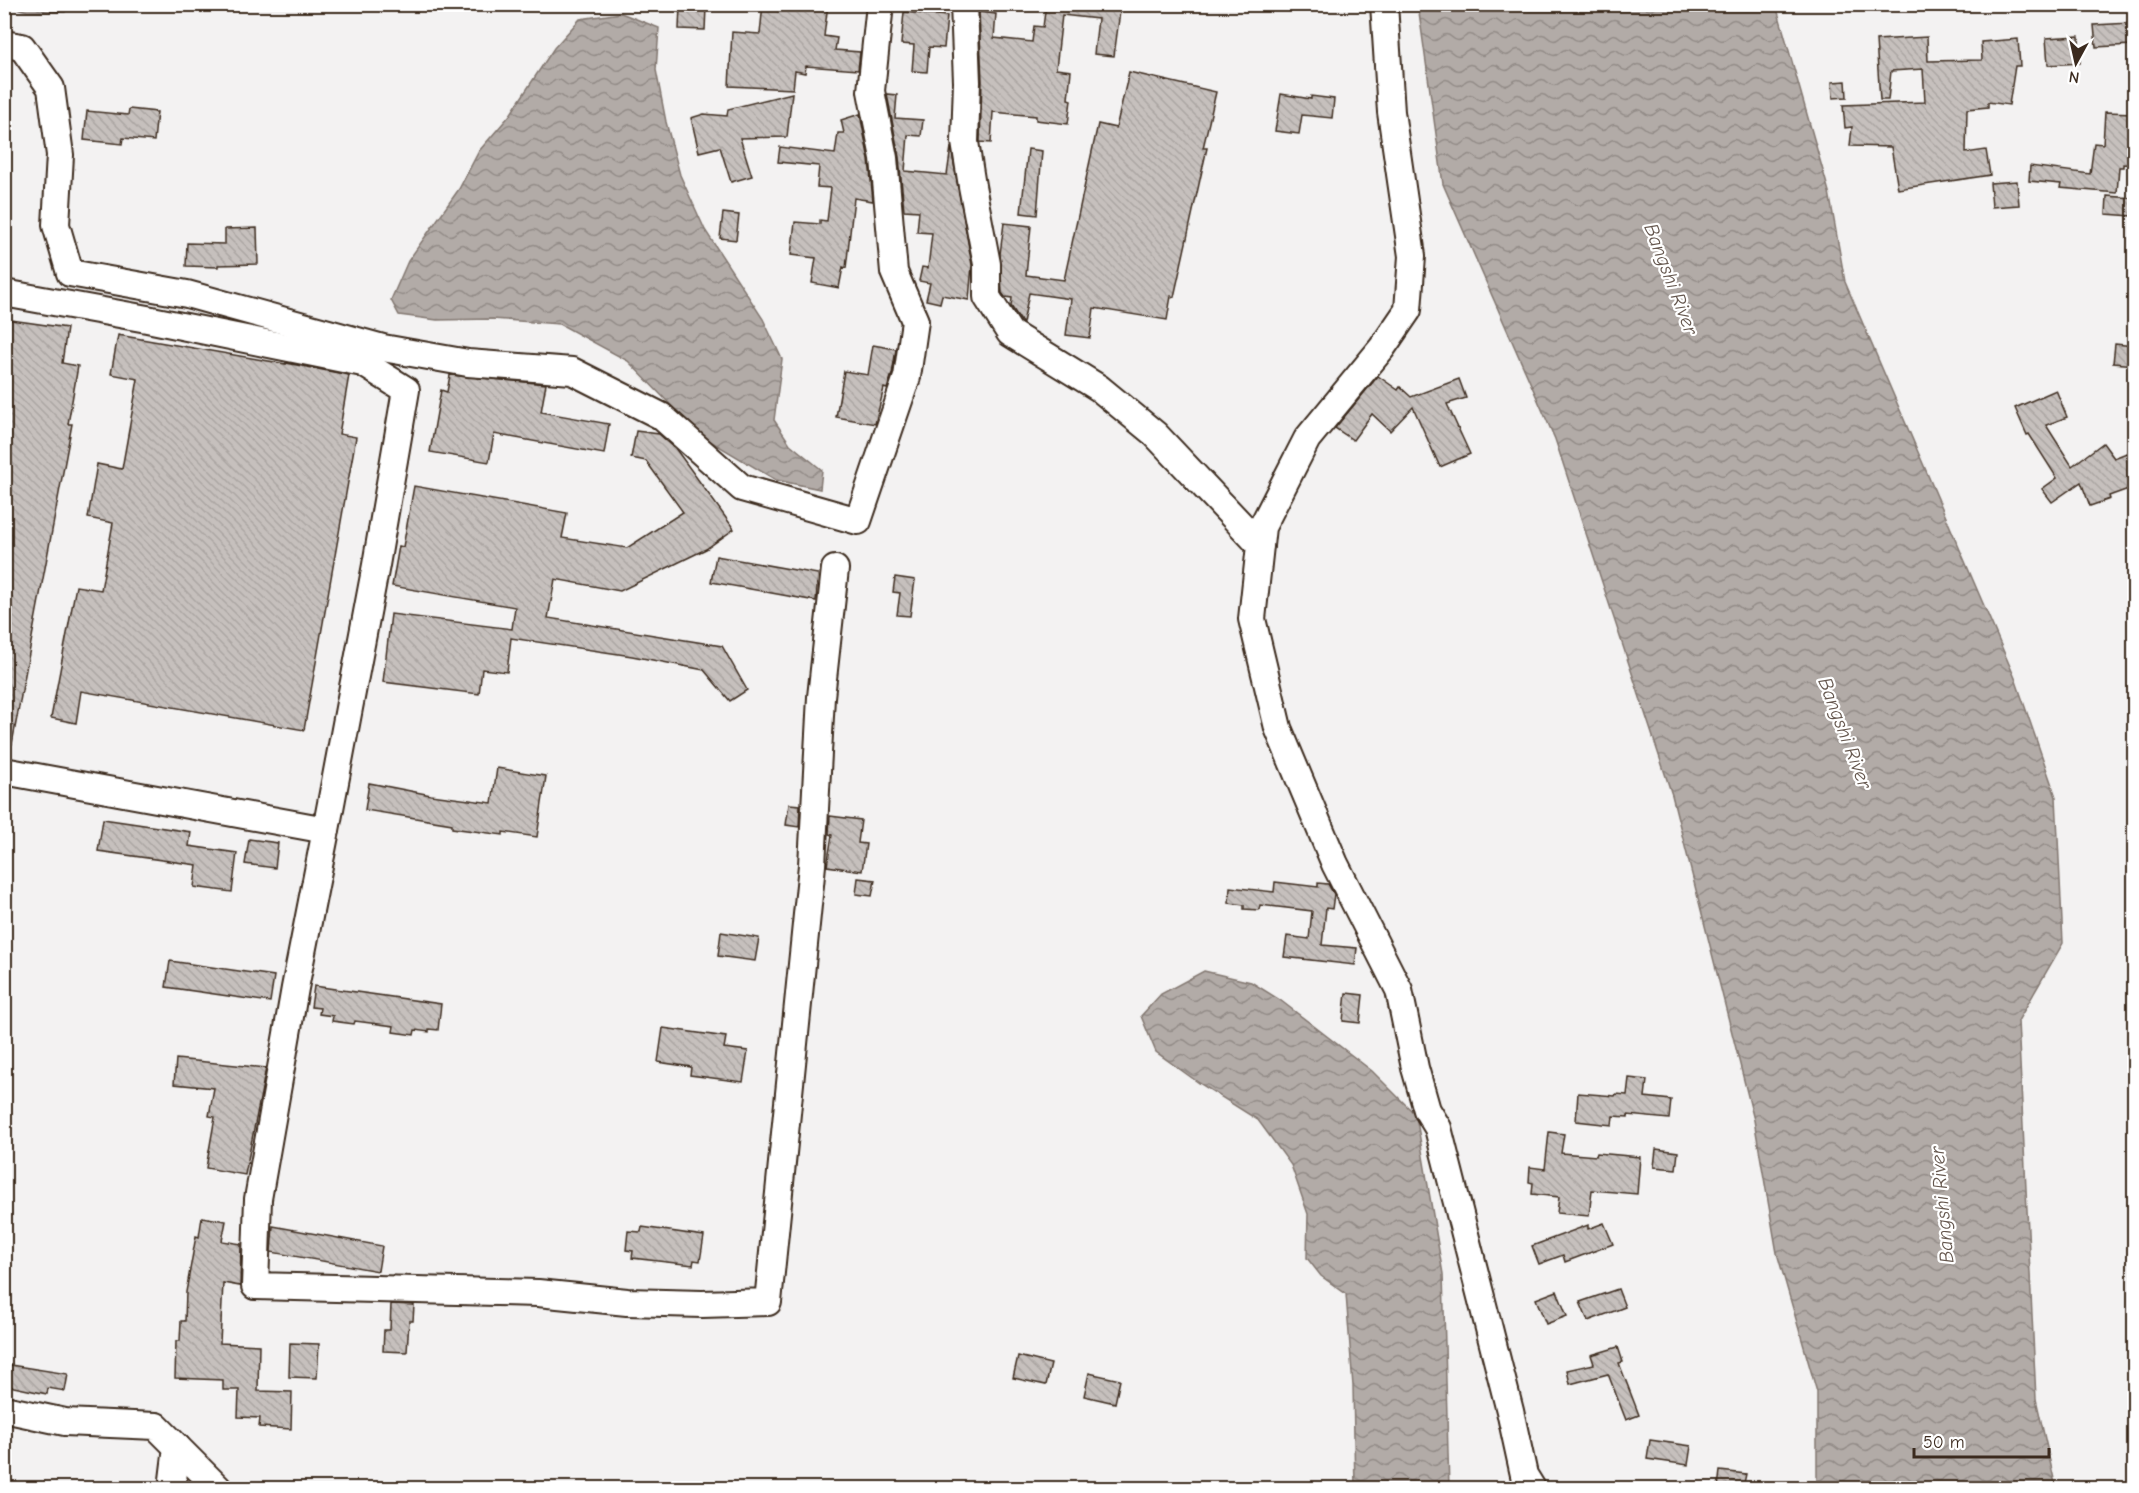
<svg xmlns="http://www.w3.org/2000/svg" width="2139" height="1493" viewBox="0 0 2139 1493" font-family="'Comic Neue',sans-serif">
  <defs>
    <pattern id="water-waves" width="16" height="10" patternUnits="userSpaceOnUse" patternTransform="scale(1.5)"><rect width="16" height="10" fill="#b2aba7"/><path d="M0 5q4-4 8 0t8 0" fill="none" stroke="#928b87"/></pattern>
    <pattern id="building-back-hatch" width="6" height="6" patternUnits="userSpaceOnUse" patternTransform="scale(1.5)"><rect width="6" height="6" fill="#c6c0bd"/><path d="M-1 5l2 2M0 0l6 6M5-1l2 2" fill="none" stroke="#aba5a2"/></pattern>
  </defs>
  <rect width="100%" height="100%" fill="#f3f2f2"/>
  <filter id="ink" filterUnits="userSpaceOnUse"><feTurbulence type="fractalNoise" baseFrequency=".0167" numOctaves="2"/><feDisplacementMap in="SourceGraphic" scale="12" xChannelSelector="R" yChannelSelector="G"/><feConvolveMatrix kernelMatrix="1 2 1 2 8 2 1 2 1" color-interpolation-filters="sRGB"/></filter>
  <g filter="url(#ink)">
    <g fill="url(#water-waves)" stroke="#827770" stroke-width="1.5">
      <path d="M 5,5 L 5,4 L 70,5 L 65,12 L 27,11 Z"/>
      <path d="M 1418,5 L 1776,5 L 1829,192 L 1845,282 L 2015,678 L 2056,797 L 2063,943 L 2018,1021 L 2036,1399 L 2056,1488 L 1817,1488 L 1817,1392 L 1777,1253 L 1754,1120 L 1672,795 L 1555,439 L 1443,184 Z"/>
      <path d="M 621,13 L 659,28 L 656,70 L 666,122 L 680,175 L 705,230 L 763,319 L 782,359 L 774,420 L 790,444 L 822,470 L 820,489 L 776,480 L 700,435 L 628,361 L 560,324 L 492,319 L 437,320 L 399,315 L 391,300 L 408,261 L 459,189 L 479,151 L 510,115 L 554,48 L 580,19 Z"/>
      <path d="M 1204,971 L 1251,982 L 1280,1000 L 1372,1071 L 1416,1115 L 1443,1274 L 1449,1488 L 1355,1488 L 1353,1386 L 1346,1294 L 1321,1276 L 1307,1258 L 1308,1214 L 1291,1165 L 1258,1120 L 1199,1083 L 1156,1052 L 1141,1016 L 1161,994 Z"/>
    </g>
    <g fill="url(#building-back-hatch)" stroke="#3b2a1e" stroke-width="1.5">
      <path d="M 763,4 L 828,4 L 824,36 L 837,38 L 835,50 L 860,52 L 858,70 L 806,66 L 805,73 L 795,71 L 793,89 L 729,86 L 732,32 L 760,34 Z"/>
      <path d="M 1046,4 L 1121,4 L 1114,56 L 1094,54 L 1098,19 L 1062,15 L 1056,69 L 1071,71 L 1068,99 L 1071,100 L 1068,124 L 1036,120 L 1036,116 L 993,112 L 991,143 L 980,142 L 982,81 L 979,12 L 996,14 L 994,38 L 1032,42 L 1034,26 L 1043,27 Z"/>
      <path d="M 680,5 L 706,7 L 705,30 L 679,29 Z"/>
      <path d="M 904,12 L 947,16 L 944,48 L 929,47 L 927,72 L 912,71 L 914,45 L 901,44 Z"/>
      <path d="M 2131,23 L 2132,45 L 2096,47 L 2094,25 Z"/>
      <path d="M 2079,36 L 2080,63 L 2048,65 L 2046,38 Z"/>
      <path d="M 1927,37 L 1928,61 L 1982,60 L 1981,42 L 2018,39 L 2020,66 L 2015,66 L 2009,105 L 1988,102 L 1988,107 L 1967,109 L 1966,153 L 1986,150 L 1990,175 L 1898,189 L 1891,147 L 1850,146 L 1852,127 L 1845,128 L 1843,105 L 1925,102 L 1923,69 L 1891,71 L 1888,100 L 1880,100 L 1876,40 Z"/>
      <path d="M 1129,72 L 1216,92 L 1203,148 L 1207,148 L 1174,297 L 1171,296 L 1167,320 L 1094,308 L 1090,338 L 1066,335 L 1071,299 L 1029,293 L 1023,323 L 1022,323 L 1011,306 L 1012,298 L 1005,297 L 1002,293 L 1000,254 L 1004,223 L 1031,226 L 1026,275 L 1064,280 L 1098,124 L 1116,128 Z"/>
      <path d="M 1846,81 L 1847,97 L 1833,98 L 1832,82 Z"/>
      <path d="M 792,93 L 787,137 L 740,138 L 752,176 L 731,182 L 720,147 L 699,152 L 691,118 L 704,114 L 727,116 L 728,109 Z"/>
      <path d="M 887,94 L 897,95 L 895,118 L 923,120 L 921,136 L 908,135 L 905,171 L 947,175 L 951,147 L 972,265 L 969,300 L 942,295 L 940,303 L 926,300 L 930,283 L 919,281 L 922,267 L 928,268 L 932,233 L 917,232 L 919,211 L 904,210 L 899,157 Z"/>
      <path d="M 1281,94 L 1311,99 L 1311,96 L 1334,99 L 1332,118 L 1302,115 L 1299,134 L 1275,131 Z"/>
      <path d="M 129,109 L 157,112 L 154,141 L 123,138 L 122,144 L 84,140 L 87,111 L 128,115 Z"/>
      <path d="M 2105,112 L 2134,113 L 2134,165 L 2123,164 L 2123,167 L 2119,167 L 2117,193 L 2060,188 L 2061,184 L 2029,181 L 2030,166 L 2090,174 L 2094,143 L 2103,144 Z"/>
      <path d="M 860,114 L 869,160 L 873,201 L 854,198 L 846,268 L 843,267 L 839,288 L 812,283 L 816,258 L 791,255 L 795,222 L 820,224 L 820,220 L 827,221 L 831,188 L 817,187 L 819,166 L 778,162 L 780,147 L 835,154 L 838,133 L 844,133 L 841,120 Z"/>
      <path d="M 1028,149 L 1042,151 L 1037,215 L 1021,213 Z"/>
      <path d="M 2017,181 L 2019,205 L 1992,207 L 1990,183 Z"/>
      <path d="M 2107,196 L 2132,198 L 2132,216 L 2106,214 Z"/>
      <path d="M 723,213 L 739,215 L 736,240 L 720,238 Z"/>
      <path d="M 257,228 L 258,264 L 218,265 L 218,267 L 186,266 L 187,243 L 225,244 L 225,229 Z"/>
      <path d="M 4,319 L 67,328 L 62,363 L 78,366 L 68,424 L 72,424 L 12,744 L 4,743 Z"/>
      <path d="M 118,335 L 286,364 L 286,363 L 349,375 L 339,434 L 356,437 L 304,730 L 81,691 L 76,723 L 51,718 L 76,586 L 101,590 L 113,523 L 88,518 L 97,464 L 122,469 L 138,379 L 111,374 Z"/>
      <path d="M 2115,344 L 2134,346 L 2134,365 L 2113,363 Z"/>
      <path d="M 873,345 L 896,349 L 892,374 L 887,389 L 884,388 L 875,424 L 836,417 L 844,371 L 868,375 Z"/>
      <path d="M 450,375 L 546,384 L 541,412 L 609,424 L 604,454 L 494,434 L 489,462 L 430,452 L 441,390 L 447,392 Z"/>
      <path d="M 1378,376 L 1398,390 L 1400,387 L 1411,397 L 1459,379 L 1466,398 L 1447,404 L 1470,454 L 1440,467 L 1413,407 L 1390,431 L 1372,414 L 1353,440 L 1335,428 Z"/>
      <path d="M 2056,390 L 2067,417 L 2046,425 L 2072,466 L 2103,443 L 2114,458 L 2134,450 L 2134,487 L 2109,496 L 2110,499 L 2090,506 L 2081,482 L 2052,502 L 2042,489 L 2057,478 L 2029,434 L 2027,435 L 2015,408 Z"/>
      <path d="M 636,431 L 659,434 L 675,448 L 734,529 L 706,549 L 620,591 L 555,579 L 548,618 L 722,646 L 747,690 L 730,701 L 704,670 L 632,656 L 511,638 L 507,672 L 482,669 L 479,694 L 383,682 L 391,614 L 512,629 L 515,607 L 392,586 L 399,546 L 403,547 L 414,486 L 567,513 L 562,538 L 627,548 L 683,512 L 646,461 L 631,458 Z"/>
      <path d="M 716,556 L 818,574 L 816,601 L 711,582 Z"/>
      <path d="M 895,577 L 915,580 L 910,616 L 897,615 L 900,593 L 893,592 Z"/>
      <path d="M 497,768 L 546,776 L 537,837 L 503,832 L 503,835 L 452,828 L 452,824 L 365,810 L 369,783 L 431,795 L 492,803 Z"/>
      <path d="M 789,804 L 800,805 L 799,827 L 786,825 Z"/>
      <path d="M 830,816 L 861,820 L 858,843 L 866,844 L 862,871 L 827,866 L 832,835 L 829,834 Z"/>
      <path d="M 103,819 L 191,832 L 189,846 L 237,853 L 232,892 L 194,887 L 197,865 L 98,851 Z"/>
      <path d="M 249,839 L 278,843 L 275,868 L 245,864 Z"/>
      <path d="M 858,878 L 875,880 L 872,896 L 856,894 Z"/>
      <path d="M 1275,882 L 1318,887 L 1318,883 L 1328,884 L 1334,894 L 1332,909 L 1326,908 L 1322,945 L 1357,948 L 1355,965 L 1284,957 L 1287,936 L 1309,939 L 1312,911 L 1260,905 L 1259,910 L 1244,909 L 1244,905 L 1229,903 L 1230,887 L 1274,892 Z"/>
      <path d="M 721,932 L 759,938 L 755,961 L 718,956 Z"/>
      <path d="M 170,961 L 274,976 L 270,1002 L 166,987 Z"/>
      <path d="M 314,986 L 441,1004 L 438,1030 L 429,1029 L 429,1032 L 415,1030 L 414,1035 L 393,1032 L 394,1026 L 355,1021 L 354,1024 L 332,1021 L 333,1016 L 319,1014 L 320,1008 L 311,1007 Z"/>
      <path d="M 1346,993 L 1363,995 L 1360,1023 L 1343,1021 Z"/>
      <path d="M 663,1028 L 726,1037 L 724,1048 L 748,1051 L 743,1082 L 690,1075 L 691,1067 L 658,1062 Z"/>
      <path d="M 176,1059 L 266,1068 L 245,1175 L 206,1168 L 215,1117 L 209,1116 L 214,1088 L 174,1084 Z"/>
      <path d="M 1629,1078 L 1647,1080 L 1645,1097 L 1671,1100 L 1669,1119 L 1628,1115 L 1628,1117 L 1613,1116 L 1612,1125 L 1576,1121 L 1578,1093 L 1615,1096 L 1616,1094 L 1627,1095 Z"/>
      <path d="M 1549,1132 L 1564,1134 L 1561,1153 L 1596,1156 L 1597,1153 L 1640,1157 L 1637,1194 L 1592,1190 L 1589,1216 L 1557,1213 L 1559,1197 L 1532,1194 L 1533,1183 L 1529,1182 L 1530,1167 L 1545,1169 Z"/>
      <path d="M 1656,1149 L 1678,1152 L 1676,1169 L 1654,1167 Z"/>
      <path d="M 202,1217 L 226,1221 L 222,1241 L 241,1244 L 240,1286 L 223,1283 L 220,1343 L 259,1345 L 258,1391 L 292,1392 L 291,1429 L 259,1427 L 260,1418 L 238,1417 L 239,1390 L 223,1390 L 223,1380 L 175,1378 L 176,1341 L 180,1341 L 181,1321 L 185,1321 L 186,1292 L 196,1236 L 199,1237 Z"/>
      <path d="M 1604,1223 L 1613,1244 L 1565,1262 L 1563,1255 L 1539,1264 L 1532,1246 L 1588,1225 L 1588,1229 Z"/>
      <path d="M 273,1226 L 382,1246 L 378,1271 L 271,1252 Z"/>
      <path d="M 642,1227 L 704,1236 L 700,1261 L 694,1260 L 693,1265 L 632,1258 L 633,1251 L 626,1250 L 628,1231 L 641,1232 Z"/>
      <path d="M 1618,1289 L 1625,1307 L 1588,1321 L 1580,1302 Z"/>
      <path d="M 1557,1291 L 1567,1316 L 1546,1324 L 1536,1299 Z"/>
      <path d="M 391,1304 L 414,1305 L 413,1321 L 409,1321 L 407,1352 L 383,1351 L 384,1330 L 390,1330 Z"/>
      <path d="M 290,1343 L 319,1344 L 317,1378 L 289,1377 Z"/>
      <path d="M 1618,1347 L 1623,1362 L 1619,1363 L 1639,1415 L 1626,1420 L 1608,1374 L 1570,1384 L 1567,1370 L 1594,1364 L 1591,1355 Z"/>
      <path d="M 1018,1356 L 1051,1364 L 1046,1385 L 1013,1378 Z"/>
      <path d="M 4,1364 L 68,1374 L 65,1391 L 48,1388 L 47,1394 L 4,1385 Z"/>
      <path d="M 1089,1373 L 1120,1380 L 1115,1403 L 1084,1396 Z"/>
      <path d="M 1650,1440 L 1691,1446 L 1688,1465 L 1647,1459 Z"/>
      <path d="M 1720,1471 L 1746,1474 L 1743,1488 L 1718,1488 Z"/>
    </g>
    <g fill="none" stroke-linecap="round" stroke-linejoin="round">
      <g stroke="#3b2a1e" stroke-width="30">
        <g id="minor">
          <path d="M 964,4 L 967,82 L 965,142 L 972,186 L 987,264 L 987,297 L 1010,333 L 1099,388 L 1155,434 L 1260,545"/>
          <path d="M 1384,4 L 1391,112 L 1412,256 L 1408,310 L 1382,348 L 1307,439 L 1262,527 L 1252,619 L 1278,728 L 1335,864 L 1399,990 L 1415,1068 L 1427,1110 L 1438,1128 L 1510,1411 L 1524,1475 L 1532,1488"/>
          <path d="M 4,44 L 22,47 L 51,88 L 60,155 L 56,225 L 70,273 L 187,294 L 383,348 L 468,363 L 572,371 L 661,416 L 742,488 L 858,521 L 907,377 L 915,321 L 894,272 L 884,158 L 871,91 L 880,4"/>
          <path d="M 4,293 L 147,319 L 363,363 L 406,390 L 376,565 L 326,830"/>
          <path d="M 4,771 L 326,830 L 295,988 L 258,1199 L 255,1286 L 538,1293 L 627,1302 L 702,1304 L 768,1302 L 812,865 L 821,697 L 835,569"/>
          <path d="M 4,1409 L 65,1422 L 156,1426 L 218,1488"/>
          <path d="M 172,1488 L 177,1447"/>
        </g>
      </g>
      <use href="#minor" stroke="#fff" stroke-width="26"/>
    </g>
  </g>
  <g text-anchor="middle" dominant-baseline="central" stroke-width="4.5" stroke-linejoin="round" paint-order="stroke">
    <g font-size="20" font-style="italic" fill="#65574e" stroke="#fff">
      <text transform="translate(1671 279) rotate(69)">Bangshi River</text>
      <text transform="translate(1845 733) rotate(69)">Bangshi River</text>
      <text transform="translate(1942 1205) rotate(-95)">Bangshi River</text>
    </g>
  </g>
  <rect width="2139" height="1493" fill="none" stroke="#fff" stroke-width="24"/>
  <rect x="12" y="12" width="2115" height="1469" fill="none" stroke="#3b2a1e" stroke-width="2" filter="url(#ink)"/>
  <g transform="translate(2076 63) rotate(188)" stroke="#ffffff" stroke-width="4.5" paint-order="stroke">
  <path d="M0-4.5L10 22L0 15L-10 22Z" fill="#3b2a1e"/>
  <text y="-9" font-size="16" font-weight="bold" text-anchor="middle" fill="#3b2a1e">N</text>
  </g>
  <path d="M1914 1448v9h135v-9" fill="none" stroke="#3b2a1e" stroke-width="3"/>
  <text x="1923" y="1448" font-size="18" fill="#3b2a1e" stroke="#ffffff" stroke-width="4.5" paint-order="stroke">50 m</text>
</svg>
